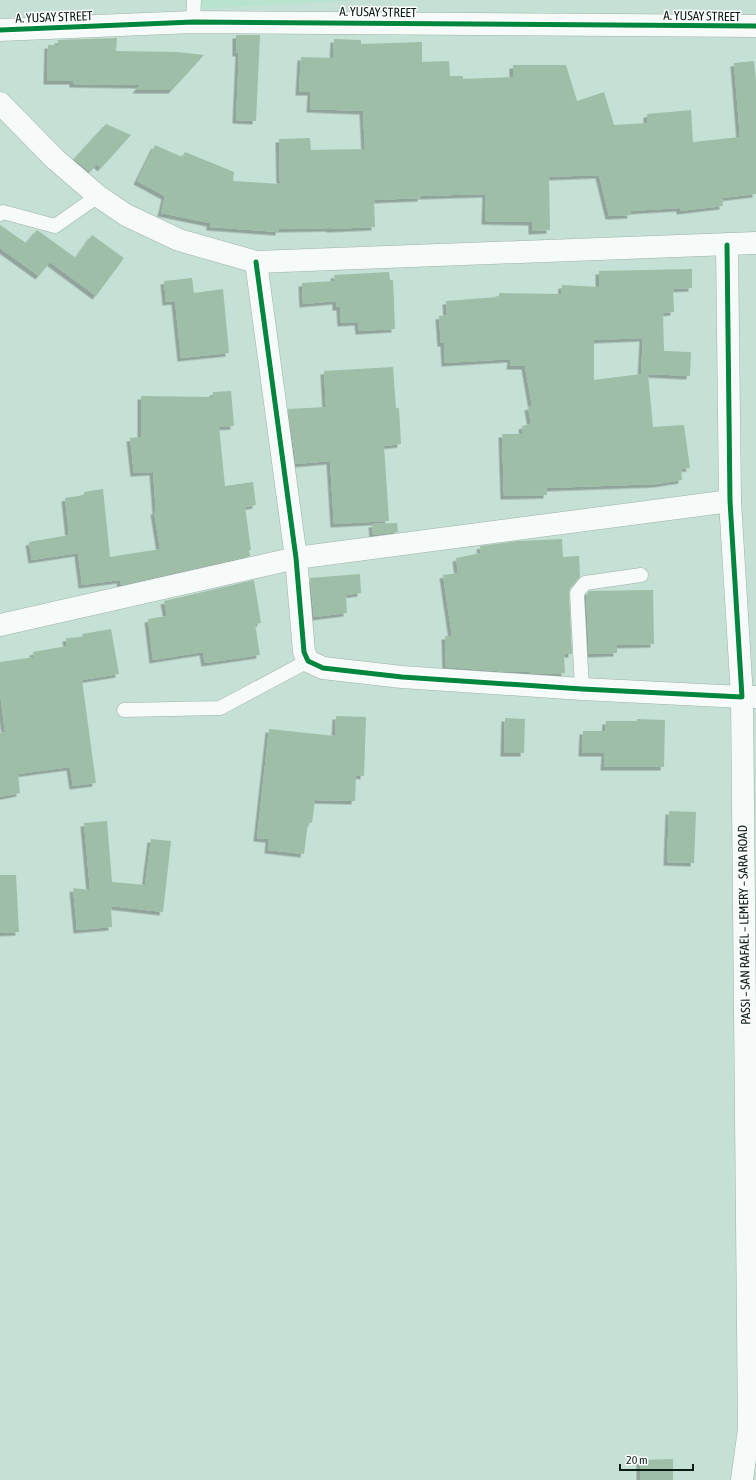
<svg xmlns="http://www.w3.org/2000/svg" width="756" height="1480" viewBox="0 0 756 1480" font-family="'Asap Condensed',sans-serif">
  <defs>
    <filter id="shadow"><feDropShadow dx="-3.5" dy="3.5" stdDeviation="0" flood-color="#0004"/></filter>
  </defs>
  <rect width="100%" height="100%" fill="#c5e0d4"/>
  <path fill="#b7e3cf" d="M 198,0 L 357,0 L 200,9 Z"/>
  <g fill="#9ebea7" fill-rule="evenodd" filter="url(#shadow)">
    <path d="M 236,35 L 260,35 L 256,121 L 236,120 L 239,53 L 236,53 Z"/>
    <path d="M 117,38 L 116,51 L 177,52 L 204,55 L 172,90 L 136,90 L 140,85 L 73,84 L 73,81 L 47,81 L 48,45 L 58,45 L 58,40 Z"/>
    <path d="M 334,39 L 361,40 L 361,44 L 422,42 L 422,62 L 449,61 L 450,76 L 463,76 L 463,79 L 513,77 L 513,65 L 566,65 L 577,101 L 604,92 L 614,125 L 647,123 L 647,114 L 691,110 L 693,142 L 740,137 L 734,63 L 754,61 L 756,81 L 756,194 L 722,198 L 723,206 L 680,211 L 680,208 L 630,211 L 631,215 L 609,216 L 599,175 L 549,177 L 550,230 L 532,231 L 532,222 L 485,221 L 486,194 L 421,196 L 421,198 L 374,200 L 375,227 L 330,229 L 330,228 L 279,229 L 279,232 L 210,227 L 210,223 L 161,213 L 165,196 L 137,181 L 155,145 L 182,157 L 185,152 L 234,172 L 233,181 L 280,184 L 279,139 L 310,138 L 311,150 L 365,149 L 363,111 L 310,109 L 311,92 L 299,92 L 301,57 L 333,58 Z"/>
    <path d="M 106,124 L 131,135 L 101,168 L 97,164 L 90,172 L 74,159 Z"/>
    <path d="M 0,225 L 26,243 L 37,230 L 76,258 L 92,235 L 124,258 L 96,296 L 50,262 L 39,276 L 0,248 Z"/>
    <path d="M 692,269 L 692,288 L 673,289 L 674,312 L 663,313 L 664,351 L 691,352 L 690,376 L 648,374 L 653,427 L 684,425 L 690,468 L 681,469 L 682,480 L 657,484 L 547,488 L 547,495 L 504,496 L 502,434 L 523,434 L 522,426 L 531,424 L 528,407 L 532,406 L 525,366 L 510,366 L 511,359 L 445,363 L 444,343 L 441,343 L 439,316 L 447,315 L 446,301 L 499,297 L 499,293 L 561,294 L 562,285 L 599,287 L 599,271 ZM 643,338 L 641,374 L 594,380 L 594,340 Z"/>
    <path d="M 389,272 L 390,280 L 393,280 L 395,329 L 359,331 L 358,322 L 341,323 L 340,307 L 336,307 L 336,301 L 303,304 L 302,283 L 335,281 L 334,275 Z"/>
    <path d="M 192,278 L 194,293 L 223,289 L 229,353 L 181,358 L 175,301 L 166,302 L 164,281 Z"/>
    <path d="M 393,367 L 396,408 L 399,408 L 401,444 L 384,446 L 389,521 L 334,524 L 330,461 L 296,464 L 288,409 L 326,407 L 324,371 Z"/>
    <path d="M 231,391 L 234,426 L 219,427 L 225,486 L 253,482 L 256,505 L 245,507 L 251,550 L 249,550 L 250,556 L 121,585 L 120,580 L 82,585 L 78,553 L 32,560 L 29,542 L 69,535 L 65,498 L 84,495 L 84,492 L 103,489 L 110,557 L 160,549 L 154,511 L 156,511 L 153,472 L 134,473 L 130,438 L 141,437 L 141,396 L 213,397 L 213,392 Z"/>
    <path d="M 397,523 L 398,532 L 373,535 L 372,524 Z"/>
    <path d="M 562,539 L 563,557 L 579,556 L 580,577 L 570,588 L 569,593 L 572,654 L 564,654 L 565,673 L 547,674 L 529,673 L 529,671 L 509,672 L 446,667 L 445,636 L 452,636 L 443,575 L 458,573 L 456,558 L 481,553 L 480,546 L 518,541 Z"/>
    <path d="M 360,574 L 361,593 L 346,595 L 347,613 L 314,617 L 310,578 Z"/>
    <path d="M 254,580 L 261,623 L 255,624 L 260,655 L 205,663 L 203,652 L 153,660 L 148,619 L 167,616 L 164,601 Z"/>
    <path d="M 653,590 L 654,644 L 617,645 L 617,653 L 589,654 L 586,596 L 589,591 Z"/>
    <path d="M 111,629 L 119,674 L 82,680 L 96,783 L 73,786 L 70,767 L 18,774 L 20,793 L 0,797 L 0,733 L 5,732 L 0,693 L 0,662 L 34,657 L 33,652 L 67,646 L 66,638 L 83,637 L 82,634 Z"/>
    <path d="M 336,716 L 366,717 L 364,776 L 356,775 L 355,801 L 315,800 L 312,823 L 308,822 L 304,854 L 268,850 L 269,839 L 257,838 L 269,729 L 335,736 Z"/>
    <path d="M 505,718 L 525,719 L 524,753 L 504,753 Z"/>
    <path d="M 637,719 L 665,720 L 664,767 L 604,767 L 605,753 L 582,753 L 583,731 L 605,731 L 606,721 L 637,721 Z"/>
    <path d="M 669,811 L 696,812 L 694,863 L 667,862 Z"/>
    <path d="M 107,821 L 112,882 L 145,885 L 151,839 L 171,841 L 163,912 L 111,906 L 112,927 L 77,930 L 73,888 L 90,890 L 84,823 Z"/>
    <path d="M 0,875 L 16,875 L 19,932 L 0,933 Z"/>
    <path d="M 673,1459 L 673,1480 L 640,1480 L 640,1460 Z"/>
  </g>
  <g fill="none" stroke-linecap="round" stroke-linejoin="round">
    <g stroke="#9db2a9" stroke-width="15">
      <g id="lane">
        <path d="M 193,22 L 194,0"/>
        <path d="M 0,214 L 3,212 L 55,226 L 98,196"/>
        <path d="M 582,689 L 577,593 L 585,583 L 641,575"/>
        <path d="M 124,710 L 220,708 L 308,661"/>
      </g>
    </g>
    <g stroke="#9db2a9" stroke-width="23">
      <g id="street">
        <path d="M 0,30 L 193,22 L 756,26"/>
        <path d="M 256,262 L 296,558 L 304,652 L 308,661 L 323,668 L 402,677 L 582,689 L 742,697 L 730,501 L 727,245"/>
        <path d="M 0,625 L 296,558 L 730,501"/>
      </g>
    </g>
    <g stroke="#9db2a9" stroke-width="23">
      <path id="secondary" d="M 0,103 L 56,160 L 98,196 L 126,215 L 179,240 L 256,262 L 756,243"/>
    </g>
    <g stroke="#9db2a9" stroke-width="23">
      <path id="primary" d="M 742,1480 L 749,1429 L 742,697 L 756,697"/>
    </g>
    <use href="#lane" stroke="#f6faf9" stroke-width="14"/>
    <use href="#street" stroke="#f6faf9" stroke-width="22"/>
    <use href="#secondary" stroke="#f6faf9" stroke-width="22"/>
    <use href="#primary" stroke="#f6faf9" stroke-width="22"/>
    <g stroke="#fff" stroke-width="8">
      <g id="cycleway">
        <path d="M 0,30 L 193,22 L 756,26"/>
        <path d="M 256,262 L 296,558 L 304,652 L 308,661 L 323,668 L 402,677 L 582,689 L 742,697 L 730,501 L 727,245"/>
      </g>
    </g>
    <use href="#cycleway" stroke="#00873e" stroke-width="5"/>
  </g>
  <g text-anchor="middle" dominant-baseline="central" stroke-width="3" stroke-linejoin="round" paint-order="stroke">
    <g font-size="13" fill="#091c14" stroke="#fff">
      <text transform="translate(378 12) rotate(1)">A. YUSAY STREET</text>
      <text transform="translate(702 16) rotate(1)">A. YUSAY STREET</text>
      <text transform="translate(54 17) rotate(-2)">A. YUSAY STREET</text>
      <text transform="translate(744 925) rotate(-91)">PASSI – SAN RAFAEL – LEMERY – SARA ROAD</text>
    </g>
  </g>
  <path d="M620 1464v6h73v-6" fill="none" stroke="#091c14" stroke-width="2"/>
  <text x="626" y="1464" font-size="12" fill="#091c14" stroke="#ffffff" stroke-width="3" paint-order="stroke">20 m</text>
</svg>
